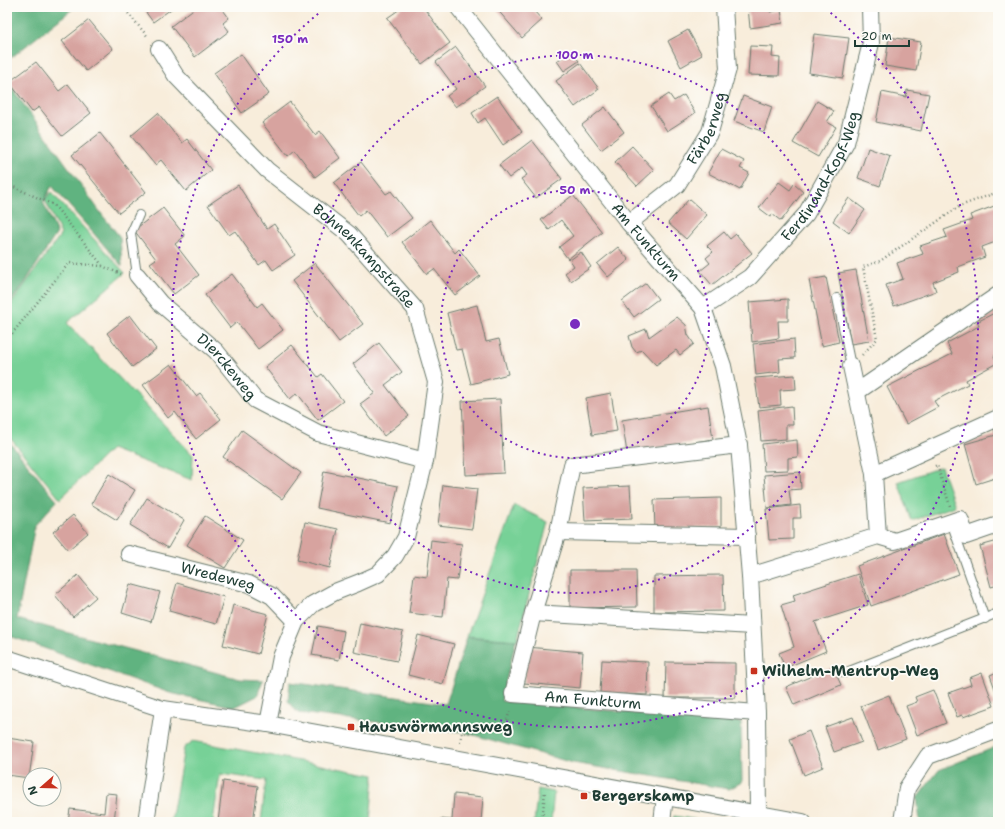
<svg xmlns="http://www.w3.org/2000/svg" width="1005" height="829" viewBox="0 0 1005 829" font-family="'Shantell Sans',sans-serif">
  <rect width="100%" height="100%" fill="#fdfcf7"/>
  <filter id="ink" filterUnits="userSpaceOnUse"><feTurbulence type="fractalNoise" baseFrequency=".025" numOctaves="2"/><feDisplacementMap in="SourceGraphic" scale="8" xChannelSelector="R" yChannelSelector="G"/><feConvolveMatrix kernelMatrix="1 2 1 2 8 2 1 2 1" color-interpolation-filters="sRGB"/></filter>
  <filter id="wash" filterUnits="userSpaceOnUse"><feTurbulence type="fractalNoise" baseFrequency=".012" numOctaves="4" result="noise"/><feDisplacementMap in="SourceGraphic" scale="16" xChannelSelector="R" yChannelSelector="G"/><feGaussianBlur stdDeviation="0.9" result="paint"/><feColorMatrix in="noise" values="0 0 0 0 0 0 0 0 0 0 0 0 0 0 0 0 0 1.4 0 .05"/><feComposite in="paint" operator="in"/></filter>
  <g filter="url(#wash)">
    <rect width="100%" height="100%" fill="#f8eddb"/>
    <g fill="#77d197" stroke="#4b8766">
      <path d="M 51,192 L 125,273 L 67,323 L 193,455 L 192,480 L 111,449 L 60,499 L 7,434 L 7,310 L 61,234 L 45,200 Z"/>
      <path d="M 941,467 L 955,506 L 912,521 L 898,482 Z"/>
      <path d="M 514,505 L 548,522 L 517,640 L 467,636 Z"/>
      <path d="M 193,741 L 374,775 L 370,822 L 261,822 L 266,780 L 220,774 L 213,822 L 171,822 L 184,748 Z"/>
      <path d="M 538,789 L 554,792 L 551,822 L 534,822 Z"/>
      <path d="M 674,816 L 711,822 L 673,822 Z"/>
    </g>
    <g fill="#61b380" stroke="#40785a">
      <path d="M 7,7 L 75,7 L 7,61 Z"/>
      <path d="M 7,81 L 103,216 L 120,237 L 122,266 L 52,186 L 43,202 L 57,233 L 24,284 L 7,307 Z"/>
      <path d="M 7,439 L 57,501 L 35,525 L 17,619 L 240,679 L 263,680 L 257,696 L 235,707 L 170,693 L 7,635 Z"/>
      <path d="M 467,637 L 516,640 L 501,701 L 741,722 L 742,782 L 729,789 L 573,763 L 463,732 L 298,713 L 288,701 L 290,682 L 446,704 Z"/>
      <path d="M 998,746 L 998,822 L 921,822 L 920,821 L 917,798 L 939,770 Z"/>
    </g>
    <g id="blocks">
      <g fill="#d7a39f">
        <path d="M 142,7 L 174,7 L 153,22 Z"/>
        <path d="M 196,7 L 221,7 L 229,18 L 223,23 L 229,31 L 195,57 L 171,26 Z"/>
        <path d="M 403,7 L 423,7 L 450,43 L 422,64 L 387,18 Z"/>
        <path d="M 495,7 L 539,7 L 534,11 L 542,20 L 522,38 Z"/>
        <path d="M 748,7 L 769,7 L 770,12 L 781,10 L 783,23 L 750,28 Z"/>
        <path d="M 89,20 L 113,49 L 86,71 L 62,41 Z"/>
        <path d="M 688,30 L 702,55 L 681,67 L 668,41 Z"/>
        <path d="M 814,34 L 849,38 L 843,78 L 809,73 Z"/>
        <path d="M 889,37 L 921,42 L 916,71 L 885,66 Z"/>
        <path d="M 750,46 L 773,47 L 772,57 L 780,58 L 779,76 L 748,75 Z"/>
        <path d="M 456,47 L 485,86 L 456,107 L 447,96 L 456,89 L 436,62 Z"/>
        <path d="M 571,51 L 579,61 L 564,71 L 557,61 Z"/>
        <path d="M 241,54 L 269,94 L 242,113 L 214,73 Z"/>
        <path d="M 36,62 L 59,91 L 68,84 L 91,113 L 62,136 L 39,107 L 32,112 L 9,82 Z"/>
        <path d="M 580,63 L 599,89 L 575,107 L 556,81 Z"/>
        <path d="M 907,90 L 929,94 L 921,131 L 876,122 L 882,92 L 906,97 Z"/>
        <path d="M 669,94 L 674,101 L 684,95 L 695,113 L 667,131 L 651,106 Z"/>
        <path d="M 497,96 L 522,132 L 503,145 L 485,118 L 478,123 L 472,113 Z"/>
        <path d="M 743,96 L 772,107 L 764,132 L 734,121 Z"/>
        <path d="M 817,101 L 834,111 L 827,122 L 836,127 L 818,157 L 793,143 Z"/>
        <path d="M 290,102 L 315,135 L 320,131 L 340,158 L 315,177 L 295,150 L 288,156 L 262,123 Z"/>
        <path d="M 605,107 L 624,132 L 601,150 L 582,125 Z"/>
        <path d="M 158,113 L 182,143 L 187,139 L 211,170 L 186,191 L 161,160 L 155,165 L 131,136 Z"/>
        <path d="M 100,133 L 146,192 L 119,213 L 72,155 Z"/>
        <path d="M 532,140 L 562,179 L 536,198 L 521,179 L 527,175 L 522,168 L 509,178 L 499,165 Z"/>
        <path d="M 632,146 L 654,170 L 637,186 L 615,162 Z"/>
        <path d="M 868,148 L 890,156 L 880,186 L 858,178 Z"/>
        <path d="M 721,149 L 744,161 L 740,168 L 749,173 L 740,190 L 708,173 Z"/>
        <path d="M 361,162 L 386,194 L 391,191 L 412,218 L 387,237 L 366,210 L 359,216 L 334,183 Z"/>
        <path d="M 779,182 L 790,190 L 794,184 L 803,192 L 781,221 L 772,214 L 771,217 L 759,208 Z"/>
        <path d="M 238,185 L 267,229 L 274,224 L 295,255 L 273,270 L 266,260 L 259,265 L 235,231 L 229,235 L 208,205 Z"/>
        <path d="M 573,195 L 602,232 L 568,259 L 559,247 L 573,236 L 561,220 L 549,230 L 541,220 Z"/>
        <path d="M 849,198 L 865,210 L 849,233 L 833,221 Z"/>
        <path d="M 689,199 L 707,215 L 686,239 L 668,223 Z"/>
        <path d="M 997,205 L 998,241 L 982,247 L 985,257 L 958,267 L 959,272 L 933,282 L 936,291 L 894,306 L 886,285 L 903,279 L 897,263 L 923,254 L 920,246 L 947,237 L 944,230 L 972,220 L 970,215 Z"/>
        <path d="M 163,208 L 185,236 L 175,244 L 199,275 L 174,294 L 150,263 L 156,259 L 134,230 Z"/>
        <path d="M 430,220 L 455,253 L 459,249 L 480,276 L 455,295 L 434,269 L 427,274 L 402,242 Z"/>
        <path d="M 724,232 L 730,239 L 736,234 L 752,253 L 712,285 L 700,271 L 710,263 L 706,258 L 713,252 L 707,246 Z"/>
        <path d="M 618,247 L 629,260 L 608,277 L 597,264 Z"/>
        <path d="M 581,252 L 591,267 L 571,281 L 565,273 L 574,266 L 570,260 Z"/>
        <path d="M 315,263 L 363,324 L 339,342 L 292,281 Z"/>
        <path d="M 856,270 L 869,341 L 851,344 L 838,273 Z"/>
        <path d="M 232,274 L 257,307 L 262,303 L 283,330 L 258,349 L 237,322 L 230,328 L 205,295 Z"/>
        <path d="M 826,277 L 839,342 L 822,346 L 809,280 Z"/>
        <path d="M 646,283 L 658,299 L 634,317 L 622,301 Z"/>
        <path d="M 788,299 L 788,321 L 778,321 L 779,338 L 752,342 L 749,302 Z"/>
        <path d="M 477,305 L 486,342 L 499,339 L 508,374 L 471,384 L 462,349 L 456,350 L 447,313 Z"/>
        <path d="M 998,311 L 998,354 L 994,356 L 997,363 L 966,380 L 968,384 L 934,401 L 938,407 L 906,424 L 887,387 L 952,354 L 947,343 L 979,326 L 977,322 Z"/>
        <path d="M 130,315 L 156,349 L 132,367 L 107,333 Z"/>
        <path d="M 677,317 L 686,325 L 688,335 L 694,344 L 680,355 L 676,350 L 656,365 L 642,350 L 636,352 L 632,347 L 629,336 L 646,329 L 649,337 Z"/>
        <path d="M 794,339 L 795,358 L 779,359 L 780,372 L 756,375 L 753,344 Z"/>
        <path d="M 379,343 L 402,372 L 385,385 L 409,416 L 384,436 L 360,404 L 375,393 L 353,364 Z"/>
        <path d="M 292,345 L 318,377 L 322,374 L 343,401 L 318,420 L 297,393 L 290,399 L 265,367 Z"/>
        <path d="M 171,364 L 196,396 L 200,393 L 221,419 L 196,439 L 175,412 L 168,418 L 143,385 Z"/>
        <path d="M 795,375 L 796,389 L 780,390 L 781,405 L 759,407 L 755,378 Z"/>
        <path d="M 611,393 L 617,431 L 592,435 L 586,398 Z"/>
        <path d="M 500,399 L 504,473 L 466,475 L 462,401 Z"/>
        <path d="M 708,406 L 713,439 L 627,453 L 622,420 Z"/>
        <path d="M 792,406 L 793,425 L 786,425 L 786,439 L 761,441 L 758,410 Z"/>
        <path d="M 998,428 L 998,477 L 976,484 L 965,444 L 996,435 L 994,429 Z"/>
        <path d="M 242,430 L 301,473 L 282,499 L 223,457 Z"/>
        <path d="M 797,440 L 798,457 L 788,458 L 788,470 L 764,471 L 762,444 Z"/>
        <path d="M 324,471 L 398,486 L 390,523 L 317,508 Z"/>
        <path d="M 800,472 L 801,489 L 789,490 L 791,505 L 767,508 L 764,475 Z"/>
        <path d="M 109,474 L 135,490 L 117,520 L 91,504 Z"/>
        <path d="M 443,485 L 477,489 L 472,529 L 438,525 Z"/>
        <path d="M 630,486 L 632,519 L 585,521 L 583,488 Z"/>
        <path d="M 147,498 L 184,520 L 168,548 L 130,525 Z"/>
        <path d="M 721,498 L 721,527 L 655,529 L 654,500 Z"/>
        <path d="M 800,505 L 801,518 L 793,518 L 793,539 L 769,540 L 766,509 Z"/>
        <path d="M 73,515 L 88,533 L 68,550 L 53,532 Z"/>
        <path d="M 205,516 L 243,540 L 225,568 L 187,545 Z"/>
        <path d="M 305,522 L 338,529 L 330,568 L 297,560 Z"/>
        <path d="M 944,534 L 959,574 L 871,606 L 857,566 Z"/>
        <path d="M 431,540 L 462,544 L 457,580 L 447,579 L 443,617 L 409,613 L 414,575 L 427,577 Z"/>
        <path d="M 998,541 L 998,585 L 991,587 L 980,546 Z"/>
        <path d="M 570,570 L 636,570 L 637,607 L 570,608 Z"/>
        <path d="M 858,574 L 868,605 L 815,622 L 826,651 L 785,668 L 779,653 L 794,647 L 781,605 L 795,601 L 793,595 Z"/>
        <path d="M 78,575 L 96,597 L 73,617 L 55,595 Z"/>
        <path d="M 723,575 L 724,611 L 654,612 L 654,576 Z"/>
        <path d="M 177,583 L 224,597 L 216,624 L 169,611 Z"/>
        <path d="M 130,584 L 160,592 L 151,622 L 122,613 Z"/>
        <path d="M 233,605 L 268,614 L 258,654 L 223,645 Z"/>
        <path d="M 360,623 L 403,632 L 397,661 L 354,652 Z"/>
        <path d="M 318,626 L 344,631 L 339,660 L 312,655 Z"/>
        <path d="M 418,635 L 454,644 L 443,684 L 408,675 Z"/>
        <path d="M 527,647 L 583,652 L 580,688 L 524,683 Z"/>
        <path d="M 602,660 L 648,662 L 647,695 L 600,693 Z"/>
        <path d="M 666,662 L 735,663 L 735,698 L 665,698 Z"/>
        <path d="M 833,667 L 841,685 L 794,705 L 786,687 Z"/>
        <path d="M 997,672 L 998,675 L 998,697 L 990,675 Z"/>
        <path d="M 982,673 L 994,706 L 963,717 L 962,715 L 957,717 L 948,693 L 971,685 L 969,678 Z"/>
        <path d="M 933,690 L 946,723 L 917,735 L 906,706 L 917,702 L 915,697 Z"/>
        <path d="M 889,695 L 906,739 L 878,750 L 861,706 Z"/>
        <path d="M 853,717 L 862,742 L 834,752 L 825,727 Z"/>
        <path d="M 809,731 L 823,767 L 804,775 L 790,739 Z"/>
        <path d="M 7,738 L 34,742 L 29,778 L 7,775 Z"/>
        <path d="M 223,781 L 258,786 L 253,822 L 218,822 Z"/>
        <path d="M 106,793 L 117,794 L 114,822 L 68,822 L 70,809 L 104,813 Z"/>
        <path d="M 454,794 L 483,797 L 481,822 L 439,822 L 440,819 L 452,820 Z"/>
      </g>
    </g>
  </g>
  <g filter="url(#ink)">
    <use href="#blocks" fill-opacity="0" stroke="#6b7b6e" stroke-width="1"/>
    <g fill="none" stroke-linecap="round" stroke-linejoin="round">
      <g stroke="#6b7b6e" stroke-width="10">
        <g id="service">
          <path d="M 137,275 L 131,233 L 139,215"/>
          <path d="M 837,298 L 851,366"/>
          <path d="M 951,522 L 985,619"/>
          <path d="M 844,673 L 998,613"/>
        </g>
      </g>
      <g stroke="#6b7b6e" stroke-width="18">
        <g id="minor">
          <path id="s1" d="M 458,7 L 629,223 L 703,308 L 723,366 L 739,445 L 750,576 L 757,713 L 758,814"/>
          <path id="s2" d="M 159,49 L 176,76 L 267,170 L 349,234 L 415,309 L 436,382 L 425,461 L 406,537 L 395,556 L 378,574 L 358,583 L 335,592 L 313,604 L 296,621 L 281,657 L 268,724"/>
          <path id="s3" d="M 629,223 L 677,185 L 710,132 L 728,69 L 724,7"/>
          <path id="s4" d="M 137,275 L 160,303 L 216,351 L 255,400 L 318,433 L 425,461"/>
          <path id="s5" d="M 703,308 L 750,277 L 806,214 L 846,143 L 871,43 L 870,7"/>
          <path d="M 851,366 L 874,474 L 878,536"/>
          <path d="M 858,391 L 998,295"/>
          <path id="s6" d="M 739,445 L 572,465 L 558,532 L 533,613 L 513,694 L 757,713"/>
          <path d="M 874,474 L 998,418"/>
          <path d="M 558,532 L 747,536"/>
          <path id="s7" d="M 129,554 L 249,584 L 272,596 L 296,621"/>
          <path d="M 750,576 L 878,536 L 895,541 L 960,519 L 966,536 L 998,525"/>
          <path d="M 533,613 L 752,626"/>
          <path d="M 7,658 L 163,709 L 268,724 L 803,822"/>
          <path d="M 146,822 L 163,709"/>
          <path d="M 662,822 L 665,797"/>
          <path d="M 902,822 L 907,788 L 928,756 L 998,730"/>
        </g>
      </g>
      <g stroke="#6b7b6e" stroke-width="2.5" stroke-dasharray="1 3" stroke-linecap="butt">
        <path d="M 123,7 L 148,37"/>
        <path d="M 7,184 L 54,205 L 102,265"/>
        <path d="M 7,340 L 69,263 L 102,266 L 121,274"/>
        <path d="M 862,355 L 877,339 L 863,267 L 880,261 L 960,206 L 998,192"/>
        <path d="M 935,466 L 937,465 L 950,506"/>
        <path d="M 460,742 L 462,733 L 505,727 L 510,710"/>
        <path d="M 542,822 L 545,791"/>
      </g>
      <use href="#service" stroke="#fff" stroke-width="8"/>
      <use href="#minor" stroke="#fff" stroke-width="16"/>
    </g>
  </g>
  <g fill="none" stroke="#7b2cbf" stroke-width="2" stroke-dasharray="2 4">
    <circle cx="575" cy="324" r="134"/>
    <circle cx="575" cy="324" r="269"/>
    <path d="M826 9A403 403 0 1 1 324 9"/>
  </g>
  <g fill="#c8321e" stroke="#fdfcf7" stroke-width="1.5">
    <rect x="750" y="667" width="8" height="8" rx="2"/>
    <rect x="347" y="723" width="8" height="8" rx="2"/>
    <rect x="580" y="792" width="8" height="8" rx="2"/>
  </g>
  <g text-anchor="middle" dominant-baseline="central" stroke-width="3.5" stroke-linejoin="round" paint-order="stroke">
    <g font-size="15" fill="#1f3d34" stroke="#fdfcf7">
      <text stroke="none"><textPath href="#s3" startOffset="126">Färberweg</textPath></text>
      <text stroke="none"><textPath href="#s5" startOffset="181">Ferdinand-Kopf-Weg</textPath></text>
      <text stroke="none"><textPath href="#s1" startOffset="301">Am Funkturm</textPath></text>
      <text stroke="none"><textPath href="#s2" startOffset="293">Bohnenkampstraße</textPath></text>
      <text stroke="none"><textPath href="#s4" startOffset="129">Dierckeweg</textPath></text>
      <text stroke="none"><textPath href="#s7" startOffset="92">Wredeweg</textPath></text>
      <text stroke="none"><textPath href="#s6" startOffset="485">Am Funkturm</textPath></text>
    </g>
    <g font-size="15" font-weight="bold" fill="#1f3d34" stroke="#fdfcf7" text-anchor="start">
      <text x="762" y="671">Wilhelm-Mentrup-Weg</text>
      <text x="359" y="727">Hauswörmannsweg</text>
      <text x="592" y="796">Bergerskamp</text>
    </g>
  </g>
  <circle cx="575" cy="324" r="6" fill="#7b2cbf" stroke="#fdfcf7" stroke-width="2"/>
  <g font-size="12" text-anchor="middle" font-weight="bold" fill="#7b2cbf" stroke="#fdfcf7" stroke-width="3.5" stroke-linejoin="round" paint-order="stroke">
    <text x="290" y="43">150 m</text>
    <text x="575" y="59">100 m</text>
    <text x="575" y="194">50 m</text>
  </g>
  <rect width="1005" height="829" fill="none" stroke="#fdfcf7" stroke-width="24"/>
  <g transform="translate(42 787) rotate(250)"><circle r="19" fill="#fdfcf7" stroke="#a4b0a9"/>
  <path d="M0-3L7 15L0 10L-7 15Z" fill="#c8321e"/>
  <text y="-6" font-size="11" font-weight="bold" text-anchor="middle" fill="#1f3d34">N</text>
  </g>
  <path d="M855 40v6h54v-6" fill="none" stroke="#1f3d34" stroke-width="2"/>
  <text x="861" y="40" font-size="12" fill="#1f3d34" stroke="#fdfcf7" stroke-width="3" paint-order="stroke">20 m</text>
</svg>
